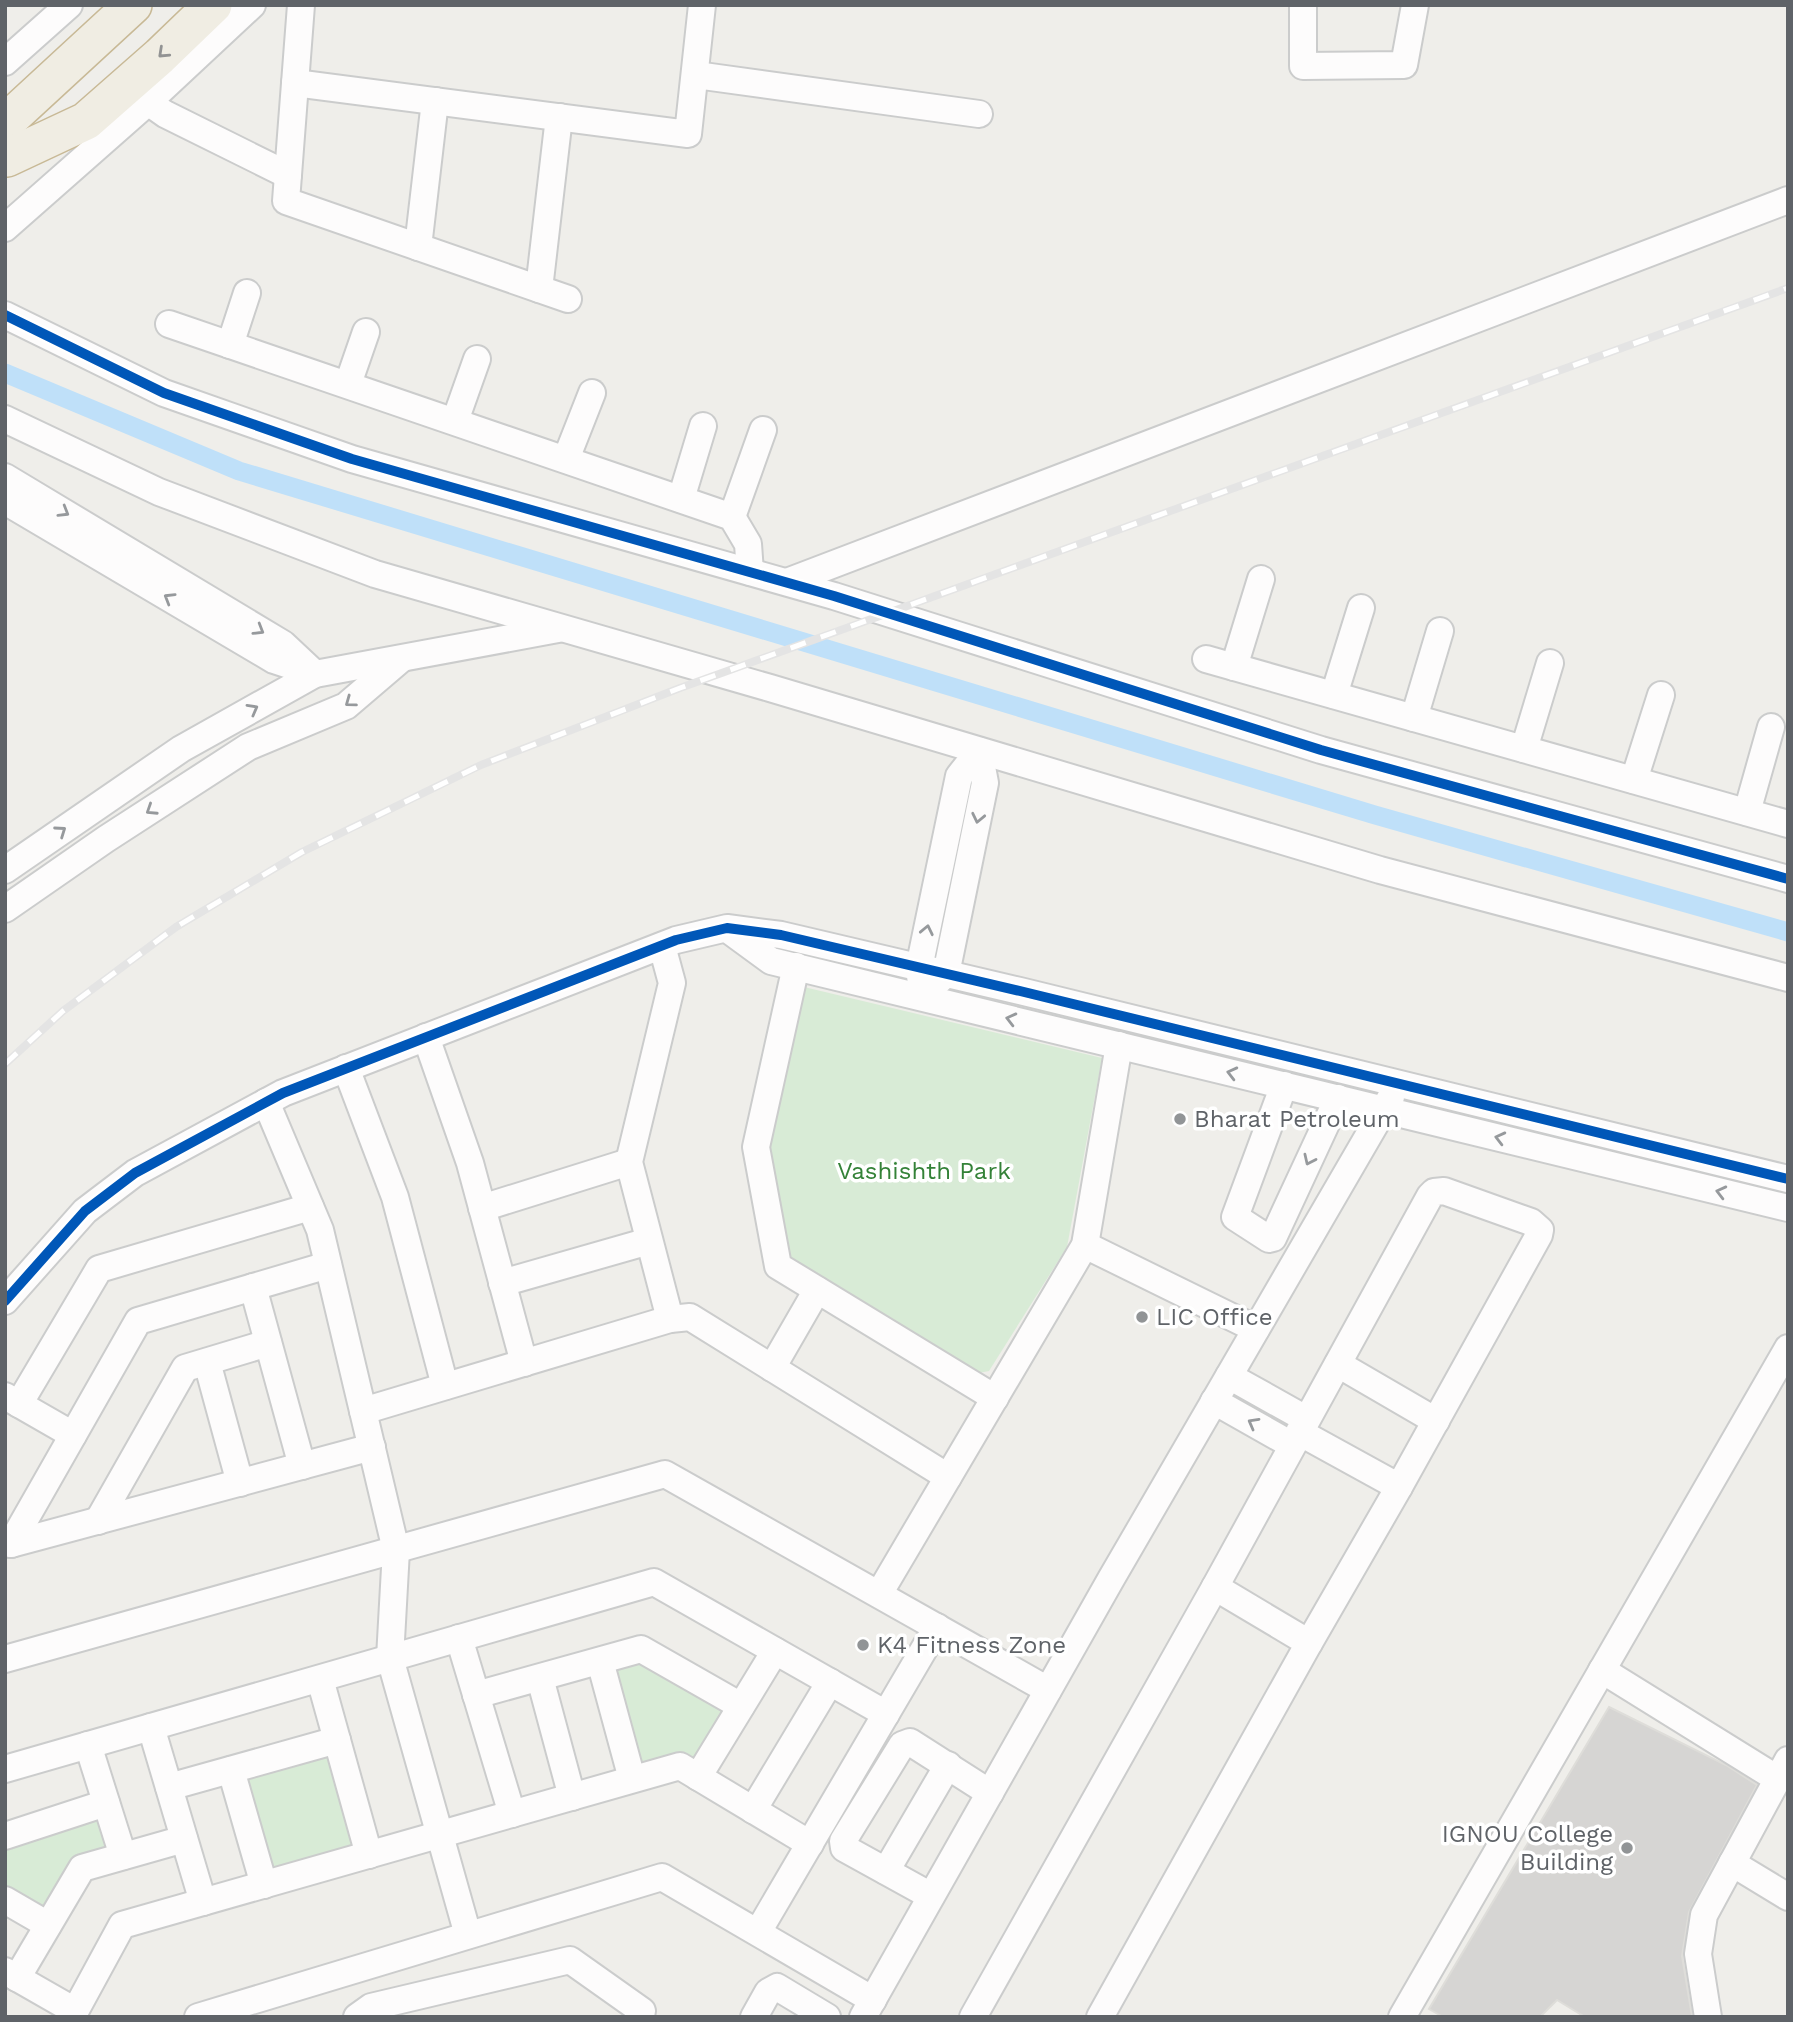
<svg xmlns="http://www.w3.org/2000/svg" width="1793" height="2022" viewBox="0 0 1793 2022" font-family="'Work Sans',sans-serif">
  <rect width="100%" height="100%" fill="#efeeea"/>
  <g fill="#d8ebd6">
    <path d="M 804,987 L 1102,1058 L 1067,1247 L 989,1371 L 968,1375 L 790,1266 L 767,1164 Z"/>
    <path d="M 642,1661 L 729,1707 L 696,1764 L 637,1769 L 611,1668 Z"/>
    <path d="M 330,1749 L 357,1850 L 269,1877 L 242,1776 Z"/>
    <path d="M 99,1813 L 111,1851 L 45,1914 L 5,1890 L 5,1853 L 14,1840 Z"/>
  </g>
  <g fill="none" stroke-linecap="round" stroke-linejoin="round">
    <path stroke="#bfe0f9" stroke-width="19" d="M 5,373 L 239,471 L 1375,815 L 1788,932"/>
  </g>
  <path fill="#d6d5d3" stroke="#deddd9" stroke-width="2" d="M 1609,1707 L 1726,1765 L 1757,1785 L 1689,1912 L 1682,1956 L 1692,2016 L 1585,2017 L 1557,2000 L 1540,2017 L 1443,2017 L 1429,2009 Z"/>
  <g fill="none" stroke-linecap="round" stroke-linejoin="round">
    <g stroke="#cbcccc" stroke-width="30">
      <g id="minor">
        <path d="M 301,5 L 286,201 L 568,299"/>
        <path d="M 1303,5 L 1303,66 L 1404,65 L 1415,5"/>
        <path d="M 5,62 L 69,5"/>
        <path d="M 696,75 L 979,114"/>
        <path d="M 295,83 L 688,134 L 702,5"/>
        <path d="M 148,102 L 165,114 L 288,175"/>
        <path d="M 5,228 L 148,102 L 252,5"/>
        <path d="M 418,247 L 435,101"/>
        <path d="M 539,289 L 559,117"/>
        <path d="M 5,315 L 164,393 L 352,459 L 834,596 L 1321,750 L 1788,879"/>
        <path d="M 169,324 L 732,517 L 748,544 L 750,572"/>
        <path d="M 230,345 L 247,293"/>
        <path d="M 348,384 L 366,332"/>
        <path d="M 5,419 L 159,492 L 375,574 L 770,688 L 1380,870 L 1788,978"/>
        <path d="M 455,421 L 477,359"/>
        <path d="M 566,459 L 592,393"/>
        <path d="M 5,477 L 283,644 L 315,674"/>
        <path d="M 681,499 L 703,426"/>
        <path d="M 5,501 L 274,660 L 304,670"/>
        <path d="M 732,517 L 763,430"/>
        <path d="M 787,582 L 1788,200"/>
        <path d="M 1206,659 L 1788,824"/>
        <path d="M 1234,667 L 1261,579"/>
        <path d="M 1334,695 L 1361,608"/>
        <path d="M 1414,718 L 1440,631"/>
        <path d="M 1524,749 L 1550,663"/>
        <path d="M 1634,780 L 1661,695"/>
        <path d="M 1747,812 L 1771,727"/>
        <path d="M 5,870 L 181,749 L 315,674 L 558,629"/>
        <path d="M 5,909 L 106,839 L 248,747 L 346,706 L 401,659"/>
        <path d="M 730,931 L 771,961 L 1788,1208"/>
        <path d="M 662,946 L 672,983 L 629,1162 L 670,1319"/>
        <path d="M 796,966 L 756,1147 L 778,1266 L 995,1398"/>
        <path d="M 921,983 L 919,968 L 959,776 L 979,751"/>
        <path d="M 934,985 L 946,974 L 985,783 L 979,751"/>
        <path d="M 426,1037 L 470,1163 L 524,1363"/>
        <path d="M 346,1068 L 395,1197 L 445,1386"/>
        <path d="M 1284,1085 L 1235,1217 L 1269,1239 L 1273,1238 L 1338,1098"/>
        <path d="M 266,1102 L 320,1230 L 396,1550 L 390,1658 L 468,1935"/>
        <path d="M 482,1208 L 629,1162"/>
        <path d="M 1085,1245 L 1256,1329"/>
        <path d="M 502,1283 L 649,1241"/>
        <path d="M 253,1287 L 302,1466"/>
        <path d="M 5,1301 L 85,1211 L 135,1173 L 283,1093 L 676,940 L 727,928 L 781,935 L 1020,991 L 1788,1179"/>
        <path d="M 207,1362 L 240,1483"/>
        <path d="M 1338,1364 L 1436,1421"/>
        <path d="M 772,1368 L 817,1290"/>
        <path d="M 1229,1376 L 1306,1419"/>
        <path d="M 5,1396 L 73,1435"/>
        <path d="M 1214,1401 L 1292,1445"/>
        <path d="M 19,1404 L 99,1269 L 310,1207"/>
        <path d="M 363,1411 L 670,1319 L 690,1317 L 948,1477"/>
        <path d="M 1299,1432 L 1399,1487 L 1309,1643"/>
        <path d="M 98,1521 L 185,1368 L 268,1343"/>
        <path d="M 5,1541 L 11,1544 L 372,1447"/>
        <path d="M 11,1544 L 138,1321 L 328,1265"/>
        <path d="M 879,1594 L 1085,1245 L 1119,1045"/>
        <path d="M 459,1638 L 512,1814"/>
        <path d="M 5,1659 L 665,1474 L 1048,1690"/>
        <path d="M 600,1661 L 632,1779"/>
        <path d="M 1602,1670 L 1776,1778"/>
        <path d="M 540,1678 L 572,1797"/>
        <path d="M 320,1679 L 369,1855"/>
        <path d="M 476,1695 L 641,1649 L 741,1706"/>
        <path d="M 151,1727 L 203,1902"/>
        <path d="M 88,1745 L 123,1856"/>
        <path d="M 5,1769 L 654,1582 L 886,1714"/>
        <path d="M 231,1770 L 264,1885"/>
        <path d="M 698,1777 L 775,1651"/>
        <path d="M 169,1787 L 337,1740"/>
        <path d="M 753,1810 L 830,1682"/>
        <path d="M 5,1836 L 106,1803"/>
        <path d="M 1732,1863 L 1788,1897"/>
        <path d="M 886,1871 L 948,1765"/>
        <path d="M 931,1896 L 844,1848 L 843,1841 L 902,1745 L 910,1742 L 990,1793"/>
        <path d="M 5,1900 L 48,1925"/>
        <path d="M 758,1932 L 937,1627"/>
        <path d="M 5,1971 L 75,2011"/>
        <path d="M 17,1978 L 82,1868 L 184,1839"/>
        <path d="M 72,2017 L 122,1925 L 680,1766 L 810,1844"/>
        <path d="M 198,2017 L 662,1877 L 873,2000"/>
        <path d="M 357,2017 L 371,2007 L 570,1960 L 642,2011 L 638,2017"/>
        <path d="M 754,2017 L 768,1992 L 777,1987 L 827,2017"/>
        <path d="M 863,2017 L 1111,1579 L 1391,1097"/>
        <path d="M 973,2017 L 1215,1587 L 1430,1196 L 1434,1192 L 1444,1191 L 1531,1222 L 1540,1230 L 1539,1235 L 1399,1487"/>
        <path d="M 1100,2017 L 1309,1643 L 1215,1587"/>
        <path d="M 1402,2017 L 1788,1348"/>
        <path d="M 1708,2017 L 1698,1954 L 1704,1915 L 1788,1760"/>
      </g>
    </g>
    <g stroke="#c8b996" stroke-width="40">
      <g id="highway">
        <path d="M 5,123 L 133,5"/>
        <path d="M 7,158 L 86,121 L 160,56 L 213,5"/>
      </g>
    </g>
    <use href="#minor" stroke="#fdfcfc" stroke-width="26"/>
    <use href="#highway" stroke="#f0ede3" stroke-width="37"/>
    <g stroke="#e4e4e4" stroke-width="8">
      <path id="rail" d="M 5,1064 L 63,1011 L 176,927 L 302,852 L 481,765 L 680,688 L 1788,288"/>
    </g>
    <use href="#rail" stroke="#fff" stroke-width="5" stroke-dasharray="16" stroke-linecap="butt"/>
    <g stroke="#fff" stroke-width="15">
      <g id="cycleway">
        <path d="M 5,315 L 164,393 L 352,459 L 834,596 L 1321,750 L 1788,879"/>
        <path d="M 5,1301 L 85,1211 L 135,1173 L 283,1093 L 676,940 L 727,928 L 781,935 L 1020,991 L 1788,1179"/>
      </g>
    </g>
    <use href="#cycleway" stroke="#0057b8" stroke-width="10"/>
  </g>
  <defs><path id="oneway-chevron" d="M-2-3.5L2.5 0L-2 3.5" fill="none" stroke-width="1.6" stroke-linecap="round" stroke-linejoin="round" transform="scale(1.75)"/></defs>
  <use stroke="#929393" href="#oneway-chevron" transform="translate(163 53) rotate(137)"/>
  <g stroke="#96999c">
    <use href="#oneway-chevron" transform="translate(64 512) rotate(31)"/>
    <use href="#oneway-chevron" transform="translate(169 598) rotate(-149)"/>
    <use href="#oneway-chevron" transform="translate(259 630) rotate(31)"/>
    <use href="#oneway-chevron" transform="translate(350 702) rotate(144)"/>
    <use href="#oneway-chevron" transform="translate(253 709) rotate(-29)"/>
    <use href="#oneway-chevron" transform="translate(151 810) rotate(147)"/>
    <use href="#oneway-chevron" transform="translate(978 818) rotate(102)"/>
    <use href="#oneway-chevron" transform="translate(61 831) rotate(-35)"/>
    <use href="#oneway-chevron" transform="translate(927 930) rotate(-78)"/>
    <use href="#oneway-chevron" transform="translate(1011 1019) rotate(-166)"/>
    <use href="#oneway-chevron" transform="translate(1232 1073) rotate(-166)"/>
    <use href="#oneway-chevron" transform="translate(1500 1138) rotate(-166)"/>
    <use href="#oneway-chevron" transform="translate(1309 1160) rotate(115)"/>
    <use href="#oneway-chevron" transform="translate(1721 1192) rotate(-166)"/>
    <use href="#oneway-chevron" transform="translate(1253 1423) rotate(-151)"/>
  </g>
  <g fill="#919496" stroke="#fff" stroke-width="2.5">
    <circle cx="1180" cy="1119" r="7"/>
    <circle cx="1142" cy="1317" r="7"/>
    <circle cx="863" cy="1645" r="7"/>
    <circle cx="1627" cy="1848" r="7"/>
  </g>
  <g text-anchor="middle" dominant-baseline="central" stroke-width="7" stroke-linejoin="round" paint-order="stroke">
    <g font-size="24" fill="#5f6368" stroke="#fff" text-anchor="start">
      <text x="1194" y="1119">Bharat Petroleum</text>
      <text x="1156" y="1317">LIC Office</text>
      <text x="877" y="1645">K4 Fitness Zone</text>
      <text x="1613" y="1834" text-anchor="end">IGNOU College<tspan x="1613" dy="28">Building</tspan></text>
    </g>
    <g font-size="24" fill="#348238" stroke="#fff">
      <text x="924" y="1171">Vashishth Park</text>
    </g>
  </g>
  <rect width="1793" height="2022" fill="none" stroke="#5f6368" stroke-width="14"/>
</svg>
